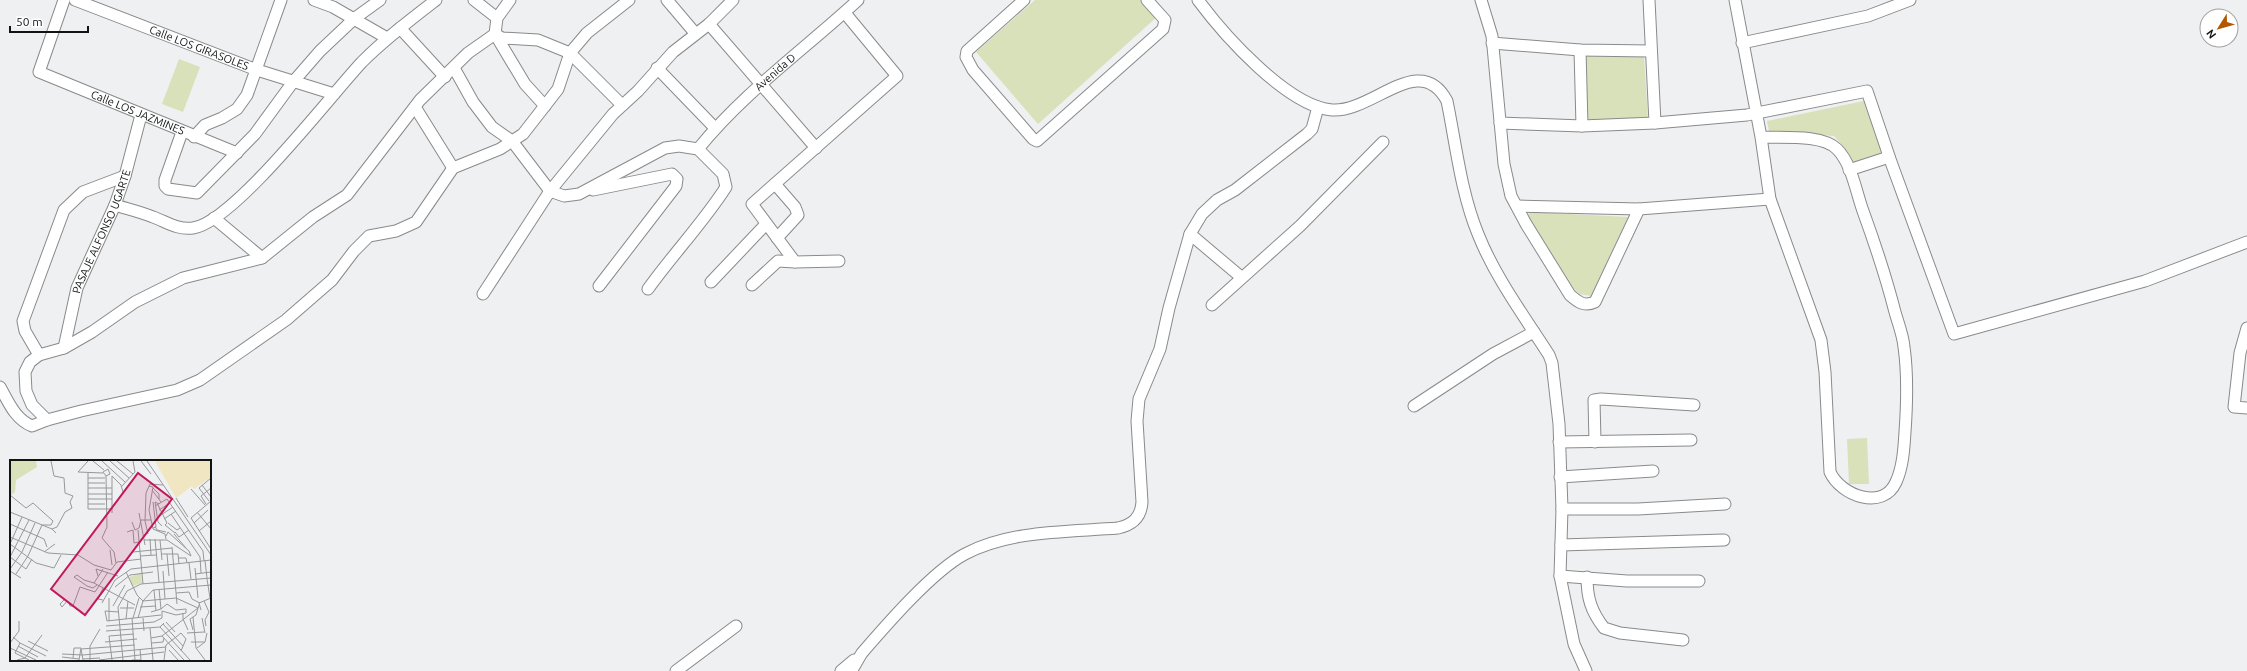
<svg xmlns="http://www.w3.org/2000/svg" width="2247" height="671" viewBox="0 0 2247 671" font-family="Ubuntu,sans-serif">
  <rect width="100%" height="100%" fill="#eef0f2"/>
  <g fill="#d8e1ba">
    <path d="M 1035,0 L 1145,0 L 1159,15 L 1038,124 L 976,52 Z"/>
    <path d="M 1585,56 L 1644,57 L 1648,120 L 1587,120 Z"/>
    <path d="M 179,59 L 200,67 L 183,112 L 162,104 Z"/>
    <path d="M 1864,101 L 1885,154 L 1852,165 L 1844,147 L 1834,136 L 1769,131 L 1767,121 Z"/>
    <path d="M 1529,212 L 1628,217 L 1591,296 L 1580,294 L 1574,289 L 1528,216 Z"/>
    <path d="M 1867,438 L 1869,484 L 1849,484 L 1847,439 Z"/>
  </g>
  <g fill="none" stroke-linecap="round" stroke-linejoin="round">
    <g stroke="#898a8c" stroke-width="13">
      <g id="street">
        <path id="s1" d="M 64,0 L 39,72 L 237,153"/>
        <path id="s2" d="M 75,0 L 257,70 L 334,94"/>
        <path d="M 314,0 L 333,7 L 387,38"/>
        <path d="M 474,0 L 497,18"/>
        <path d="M 667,0 L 695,33"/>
        <path d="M 1024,0 L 967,51 L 966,57 L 973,70 L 1033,139 L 1037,141 L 1163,29 L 1165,20 L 1147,0"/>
        <path d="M 1198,0 C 1224,35 1287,106 1332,110 C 1372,113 1420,50 1447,101 C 1456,145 1461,193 1478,234 C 1495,277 1524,316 1549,355 L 1552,363 L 1559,424 L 1562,509 L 1560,576 L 1574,644 L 1586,671"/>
        <path d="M 1481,0 L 1492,36 L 1504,164 L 1511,196 L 1526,224 L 1570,295 C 1578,302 1584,307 1595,302 L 1639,209"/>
        <path d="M 1649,0 L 1655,123"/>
        <path d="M 1735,0 L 1761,137 L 1770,199 L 1821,340 L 1825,372 L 1830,472 C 1841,496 1883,511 1896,482 C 1903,467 1904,448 1905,432 C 1907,404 1908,375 1904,347 C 1903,335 1898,323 1895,312 C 1886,277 1875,244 1863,211 C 1856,192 1852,164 1837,149 C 1822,134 1782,138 1761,137"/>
        <path d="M 709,24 L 816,148"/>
        <path d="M 400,28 L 445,77"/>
        <path d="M 495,34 L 502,38 L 538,40 L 570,53 L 622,105"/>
        <path d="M 495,34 L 525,84 L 545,106"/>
        <path d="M 1492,43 L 1580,50 L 1650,51"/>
        <path d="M 1742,43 L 1868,16 L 1910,0"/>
        <path d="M 1580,50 L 1582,126"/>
        <path d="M 454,68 L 473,102 L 492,127 L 512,141 L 550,191 L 564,196 L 579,194 L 665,148 L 679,146 L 698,149 L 723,174 L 726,187 C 703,223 673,254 648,289"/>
        <path d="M 657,68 L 715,128"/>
        <path d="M 415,107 L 453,168"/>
        <path d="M 1500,123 L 1582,126 L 1655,123 L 1747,115 L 1867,91 L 1891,162 L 1954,334 L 2145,281 L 2247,242"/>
        <path d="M 182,132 L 165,180 L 165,186 L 168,189 L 197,193 L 255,134 L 293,82 L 320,51 L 355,18 L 380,0"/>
        <path d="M 194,137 L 205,125 L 222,118 L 237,109 L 247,95 L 281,0"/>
        <path id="s3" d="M 698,149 C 744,92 805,49 858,0"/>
        <path d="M 1849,170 L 1889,157"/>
        <path d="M 775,184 L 795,207 L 798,215 L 777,238"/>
        <path d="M 593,190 L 672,174 L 677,179 L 676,186 L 599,286"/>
        <path d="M 115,205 C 128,209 141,212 153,217 C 167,222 177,230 193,228 C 234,222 330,96 362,62 C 385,39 410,20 436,0"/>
        <path d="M 1517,206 L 1639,209 L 1770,199"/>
        <path d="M 214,218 L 262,258"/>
        <path d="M 1190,234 L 1241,277"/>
        <path d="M 839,261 L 795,262 L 752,204 L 897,76 L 845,13"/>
        <path d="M 711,282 L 766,224"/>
        <path d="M 752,285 L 778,261 L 795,262"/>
        <path d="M 483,294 L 550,191 L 613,114 L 638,91 L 673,52 L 709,24 L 733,0"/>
        <path d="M 1212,305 L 1300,226 L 1383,142"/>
        <path d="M 2247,328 L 2240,353 L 2234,407 L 2247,408"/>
        <path id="s4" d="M 64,348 L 77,288 L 115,205 L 125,176 L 141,115"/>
        <path d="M 39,355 L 25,331 L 23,321 L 64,210 L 83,192 L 125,176"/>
        <path d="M 0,387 C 9,403 15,419 32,426 L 47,420 L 81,411 L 177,390 L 200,380 L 286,320 L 332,280 L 354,251 L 369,236 L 396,231 L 416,222 L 453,168 L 500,149 L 523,134 L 558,89 L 570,53 L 587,33 L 629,0"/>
        <path d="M 1414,406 L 1493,354 L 1534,332"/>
        <path d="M 47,420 L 32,405 L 26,391 L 25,372 L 30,362 L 39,355 L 64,348 L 92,332 L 135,302 L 183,278 L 262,258 L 313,217 L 347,195 L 420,100 L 468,53 L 495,34 L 497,18 L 510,0"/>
        <path d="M 1559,442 L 1691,440"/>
        <path d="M 1595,442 L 1594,400 L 1601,399 L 1694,405"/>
        <path d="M 1560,477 L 1653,471"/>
        <path d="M 1562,509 L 1638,509 L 1725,504"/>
        <path d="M 1561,545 L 1724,540"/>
        <path d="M 1560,576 L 1627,581 L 1699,581"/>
        <path d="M 1587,577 C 1587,598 1591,611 1604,628 L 1620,633 L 1683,640"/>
        <path d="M 676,671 L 736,626"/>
        <path d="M 841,671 L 854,660"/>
        <path d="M 851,671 C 855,666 858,659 862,653 C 887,624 933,571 965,554 C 1010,530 1068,532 1118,528 C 1132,525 1141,518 1142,502 L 1137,421 L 1139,399 L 1160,349 L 1169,308 L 1190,234 L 1202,214 L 1217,200 L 1235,190 L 1307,134 L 1312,129 L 1318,107"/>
      </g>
    </g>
    <use href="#street" stroke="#fff" stroke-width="11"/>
  </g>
  <g text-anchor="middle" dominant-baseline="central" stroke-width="3.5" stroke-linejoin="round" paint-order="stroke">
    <g font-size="11" fill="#121313" stroke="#fff">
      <text stroke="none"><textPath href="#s2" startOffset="133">Calle LOS GIRASOLES</textPath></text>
      <text stroke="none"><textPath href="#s3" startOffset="109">Avenida D</textPath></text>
      <text stroke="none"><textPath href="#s1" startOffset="183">Calle LOS JAZMINES</textPath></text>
      <text stroke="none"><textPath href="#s4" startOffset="123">PASAJE ALFONSO UGARTE</textPath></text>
    </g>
  </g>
  <g transform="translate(10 460)">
    <rect width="201" height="201" fill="#eef0f2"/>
    <path d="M 0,1 L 26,1 L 27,7 L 6,20 L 5,32 L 0,36 ZM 131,113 L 132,123 L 123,126 L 119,117 Z" fill="#d8e1ba"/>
    <path d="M 145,1 L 201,1 L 201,17 L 184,29 L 182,26 L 166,38 Z" fill="#f0e6c1"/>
    <path fill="none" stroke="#969899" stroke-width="1" d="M 41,1 L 44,16 L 54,18 L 55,33 L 63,36 L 60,42 L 62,48 L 55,52 L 47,67 L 42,69M 83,1 L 94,10M 92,1 L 115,22M 100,1 L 119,18M 107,1 L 123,14M 131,1 L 141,14M 137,1 L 201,95M 68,12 L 93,13M 68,12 L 78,1M 78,13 L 78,49 L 102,49M 96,16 L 100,14 L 98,9 L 93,12 L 96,16 L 97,67 L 92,78 L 104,92 L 106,103M 102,16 L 102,53M 102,16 L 111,25 L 113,32M 78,18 L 95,18M 78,23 L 95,23M 192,25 L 201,37M 112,26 L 125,12 L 123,1M 139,26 L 143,27 L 139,50 L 143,69 L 155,74 L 156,79M 78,28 L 102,28M 143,28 L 149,34 L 149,39M 181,29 L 195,45M 142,30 L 151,42M 78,34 L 102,34M 0,35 L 16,48 L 23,43 L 43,61 L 41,65 L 32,65 L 18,96 L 6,114M 166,38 L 178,57M 78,39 L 102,39M 199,41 L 189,28 L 201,18M 201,41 L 181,58 L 201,89M 78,44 L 95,44M 149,44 L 145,42 L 148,62 L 152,66M 196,44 L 191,36 L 201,28M 148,45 L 157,63 L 155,65 L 165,73M 145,46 L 157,39 L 193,91 L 194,101M 149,50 L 160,43M 0,52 L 42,69 L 46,73M 187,52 L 201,69M 129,53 L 135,85M 161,54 L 190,97 L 191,113M 151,55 L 163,47M 154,59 L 166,51M 122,62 L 125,70 L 129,68 L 131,60 L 141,60M 158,63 L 167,70 L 170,68M 184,63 L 198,50M 0,64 L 34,79 L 37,87M 145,66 L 147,70 L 156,72M 143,68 L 146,67 L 143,42M 128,70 L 133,124M 189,71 L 201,61M 117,72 L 123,70 L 124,83 L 129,82M 165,72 L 169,77 L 179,70M 138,74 L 135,61 L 136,33 L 140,24 L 153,25M 164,74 L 176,88M 156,76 L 158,72 L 179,91 L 181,96M 0,77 L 38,93 L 68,95 L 84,105 L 101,110 L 107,102 L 131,99M 140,79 L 141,95M 145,79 L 149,122M 134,80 L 157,80 L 181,96M 150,80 L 152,100M 0,84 L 26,103 L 44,108 L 51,95M 0,84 L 12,57M 162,87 L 167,144M 100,90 L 102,105M 12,92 L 25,63M 34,92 L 45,84M 123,92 L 162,88M 151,94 L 168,94 L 169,104M 157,94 L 159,116M 130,96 L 146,95M 0,97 L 19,60M 0,97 L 16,109 L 22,99M 168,98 L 176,98 L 177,103M 195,101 L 197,118M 179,103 L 181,119M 185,108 L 188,138M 0,109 L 12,92M 0,111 L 11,118M 153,111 L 155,139M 116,112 L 127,135 L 133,141 L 166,138 L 188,148 L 152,176 L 141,178M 185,114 L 201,112M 88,116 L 86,109 L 108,116M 197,119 L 200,138M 84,123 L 93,109M 87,125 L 83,128 L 77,126 L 64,117 L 67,115 L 74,120 L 84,123 L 125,145M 105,127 L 120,115 L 143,112M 93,128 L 88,139 L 93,140M 144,130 L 146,151M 166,133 L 179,132 L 182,139 L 190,143M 57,141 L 52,147 L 50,144 L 55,139 L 59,143 L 60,146 L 63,146 L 70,127 L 85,132 L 98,112M 194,141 L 199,152 L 195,160 L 196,166M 92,143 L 105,120 L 121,109 L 201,100M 103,146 L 115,125M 130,147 L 146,146M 110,148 L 124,148M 151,149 L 157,144 L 166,150 L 176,149M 191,150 L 189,143 L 201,138M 109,152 L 95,151 L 97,161 L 151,155M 141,152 L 151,149 L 149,129M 173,153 L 173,159 L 178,170M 183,157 L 186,188 L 195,200M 122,158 L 125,200M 123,158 L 129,138M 128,158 L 133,141 L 143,130 L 201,125M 133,158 L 134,171M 192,158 L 195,173M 116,159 L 118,141M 99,161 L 99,138M 156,162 L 165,172M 153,164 L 173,186M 96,166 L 144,162 L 152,158 L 152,151 L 166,155 L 176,153 L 176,149M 150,167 L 180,200M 140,168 L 143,200M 183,170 L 180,159 L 186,155 L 189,145M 96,171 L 150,167 L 154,163M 177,173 L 194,172M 152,176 L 174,200M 3,177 L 10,183 L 36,196M 18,181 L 38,191M 95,182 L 127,179M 181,182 L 194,182M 0,183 L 9,171 L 9,161M 10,183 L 5,193 L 19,200M 142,183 L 153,182 L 154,178M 8,186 L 28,197M 0,188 L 26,200M 187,188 L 195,182 L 197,173M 159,190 L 168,200M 52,194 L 73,195 L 156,187M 52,197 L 69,199M 63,198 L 64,188 L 71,188 L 69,200M 73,199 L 90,198M 7,200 L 15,198 L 32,175M 73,200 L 71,189 L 125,185M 80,200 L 80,186 L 90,169M 89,200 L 154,192M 102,200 L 99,176 L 124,174M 113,200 L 108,147 L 117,131 L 131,124 L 201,118M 122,200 L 131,200 L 130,189M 154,200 L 156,185 L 171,173 L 176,179 L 171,191"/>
    <path fill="#c2185b" fill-opacity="0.15" stroke="#c2185b" stroke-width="2" d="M 128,13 L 162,39 L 75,155 L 41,129 Z"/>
    <rect width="201" height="201" fill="none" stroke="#121313" stroke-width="2"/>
  </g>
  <g transform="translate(2219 28) rotate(233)"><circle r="19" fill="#ffffff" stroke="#a0a1a1"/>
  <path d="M0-3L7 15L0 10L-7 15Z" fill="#b45800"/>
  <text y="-6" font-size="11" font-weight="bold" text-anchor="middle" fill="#121313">N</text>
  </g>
  <path d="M10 26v6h78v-6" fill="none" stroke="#121313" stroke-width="2"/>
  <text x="16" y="26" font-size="12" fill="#121313" stroke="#ffffff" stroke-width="3" paint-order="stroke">50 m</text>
</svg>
